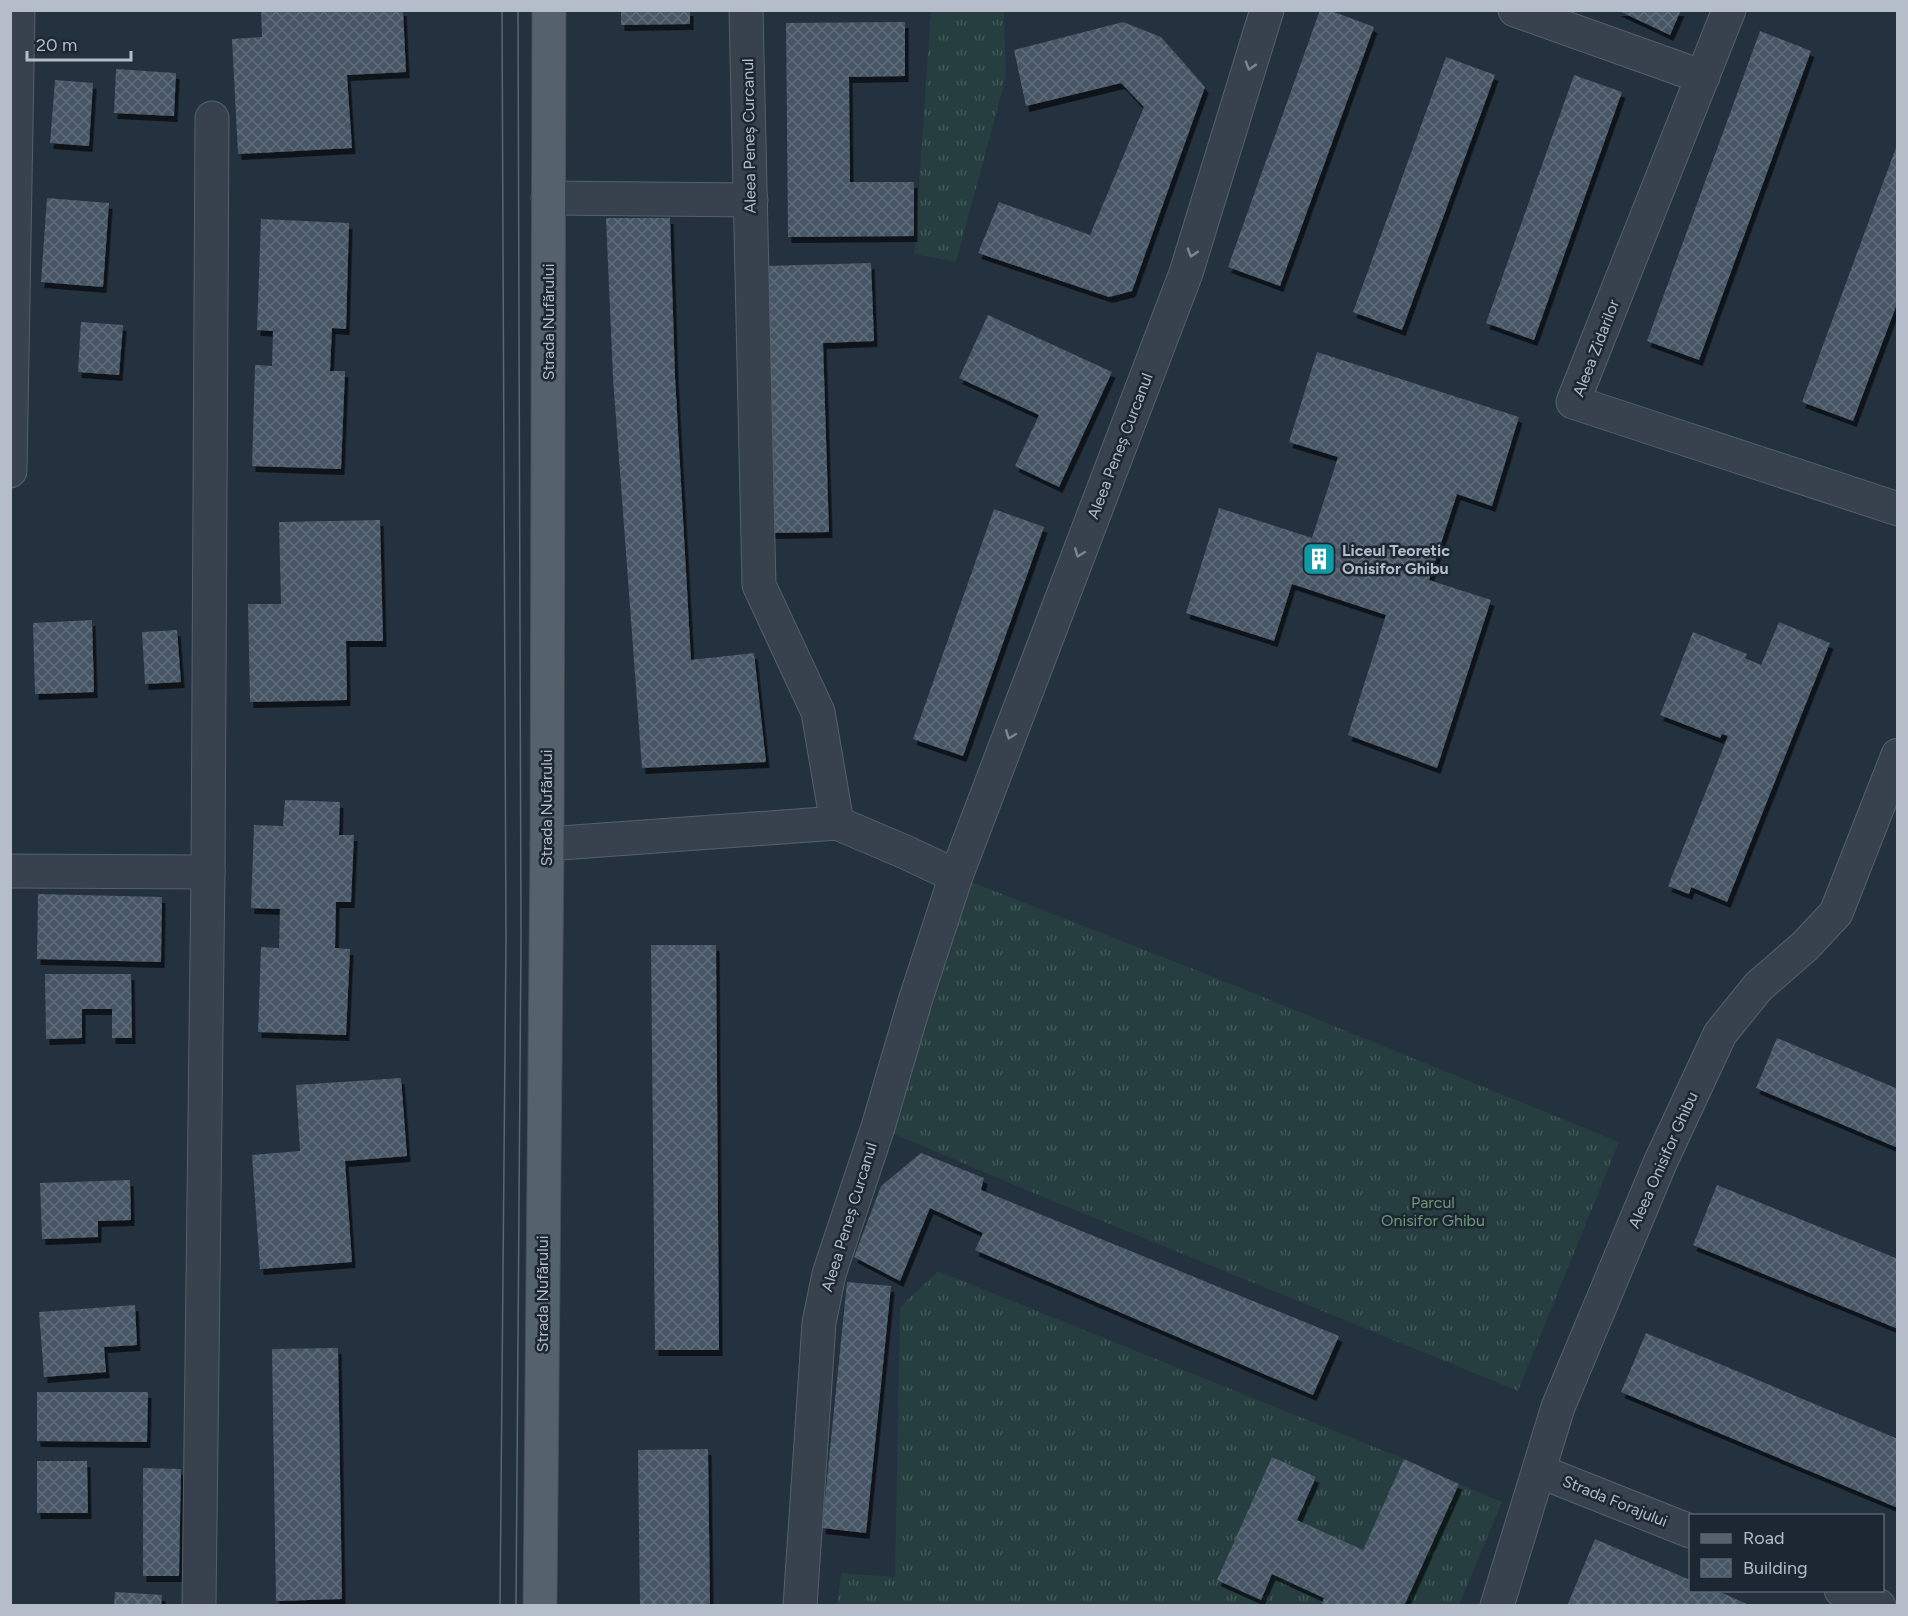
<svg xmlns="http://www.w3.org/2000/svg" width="1908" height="1616" viewBox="0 0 1908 1616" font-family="Figtree,sans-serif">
  <defs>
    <pattern id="grass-tufts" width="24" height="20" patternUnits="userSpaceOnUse" patternTransform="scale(1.5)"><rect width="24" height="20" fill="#263e3f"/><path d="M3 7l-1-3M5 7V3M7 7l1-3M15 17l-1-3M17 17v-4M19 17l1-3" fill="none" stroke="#435859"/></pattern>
    <pattern id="building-cross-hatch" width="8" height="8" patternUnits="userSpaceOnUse" patternTransform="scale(1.5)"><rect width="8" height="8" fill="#475665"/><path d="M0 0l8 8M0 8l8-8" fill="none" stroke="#5f6c7a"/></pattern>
    <filter id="shadow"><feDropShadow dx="3.5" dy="6" stdDeviation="0" flood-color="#0009"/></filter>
  </defs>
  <rect width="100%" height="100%" fill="#24313e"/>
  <g fill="url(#grass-tufts)">
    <path d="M 931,11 L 1004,11 L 1006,77 L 956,262 L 914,254 Z"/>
    <path d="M 956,876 L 1216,978 L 1619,1142 L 1518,1391 L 1019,1187 L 878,1127 Z"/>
    <path d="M 938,1271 L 1404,1459 L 1363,1550 L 1297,1520 L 1316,1477 L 1272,1457 L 1217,1580 L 1261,1600 L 1272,1574 L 1324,1598 L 1321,1605 L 837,1605 L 841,1573 L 895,1577 L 900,1307 Z"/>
    <path d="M 1459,1484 L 1502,1502 L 1459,1605 L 1404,1606 Z"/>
  </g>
  <g fill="url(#building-cross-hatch)" filter="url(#shadow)">
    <path d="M 261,10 L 403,10 L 406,72 L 347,75 L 352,148 L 238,154 L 232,39 L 262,37 Z"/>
    <path d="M 621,10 L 690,10 L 690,24 L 621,25 Z"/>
    <path d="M 1320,10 L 1329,10 L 1374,27 L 1280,286 L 1228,267 Z"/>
    <path d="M 1617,10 L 1681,10 L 1670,35 Z"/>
    <path d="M 905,22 L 905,76 L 849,77 L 850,182 L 914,182 L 914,236 L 788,237 L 786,23 Z"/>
    <path d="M 1123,22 L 1161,37 L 1205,87 L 1132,291 L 1109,297 L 978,253 L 999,202 L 1090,235 L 1144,107 L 1121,83 L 1026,106 L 1014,50 Z"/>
    <path d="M 1760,31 L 1811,51 L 1699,360 L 1647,341 Z"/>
    <path d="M 1446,57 L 1495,75 L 1402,330 L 1353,312 Z"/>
    <path d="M 116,69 L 176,73 L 174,116 L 114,113 Z"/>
    <path d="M 1574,75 L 1622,92 L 1534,340 L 1486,323 Z"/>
    <path d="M 55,80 L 93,83 L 89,146 L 50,143 Z"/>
    <path d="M 1897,145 L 1898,301 L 1853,421 L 1802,402 Z"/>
    <path d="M 47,198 L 109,203 L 103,287 L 41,282 Z"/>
    <path d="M 606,218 L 670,218 L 675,377 L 691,660 L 754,653 L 766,762 L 642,768 L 613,378 Z"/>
    <path d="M 261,219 L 349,223 L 346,329 L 332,328 L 330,371 L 345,371 L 341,469 L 252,466 L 255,365 L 272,366 L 273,331 L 257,330 Z"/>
    <path d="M 871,263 L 874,341 L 823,343 L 829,532 L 771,533 L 763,266 Z"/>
    <path d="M 988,315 L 1112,372 L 1059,487 L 1015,466 L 1039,415 L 959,378 Z"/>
    <path d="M 81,322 L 123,325 L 119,375 L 78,372 Z"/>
    <path d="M 1317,352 L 1519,417 L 1492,506 L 1457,494 L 1429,580 L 1491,600 L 1437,768 L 1348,735 L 1386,615 L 1292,584 L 1274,641 L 1186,613 L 1219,508 L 1312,538 L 1338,457 L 1289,442 Z"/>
    <path d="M 994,509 L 1044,527 L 963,756 L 913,739 Z"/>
    <path d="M 380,520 L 383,641 L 346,641 L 347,700 L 250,702 L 248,604 L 281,604 L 279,522 Z"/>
    <path d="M 92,620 L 94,692 L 35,694 L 33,623 Z"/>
    <path d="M 1779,622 L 1830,643 L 1727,902 L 1691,887 L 1689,894 L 1668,886 L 1728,736 L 1722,734 L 1720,738 L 1660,715 L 1693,632 L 1747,654 L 1745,658 L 1761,665 Z"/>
    <path d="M 177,630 L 181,682 L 145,684 L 142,632 Z"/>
    <path d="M 285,800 L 340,802 L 339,835 L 354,835 L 351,902 L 336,902 L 335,948 L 350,949 L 346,1035 L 258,1032 L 261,947 L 279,948 L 280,909 L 251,908 L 254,825 L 283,826 Z"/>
    <path d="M 38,894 L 162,897 L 161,962 L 37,959 Z"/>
    <path d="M 651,945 L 716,945 L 719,1350 L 655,1350 Z"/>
    <path d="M 45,974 L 131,974 L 132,1038 L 112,1038 L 112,1009 L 82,1009 L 82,1038 L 46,1039 Z"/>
    <path d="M 1777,1038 L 1898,1089 L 1898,1148 L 1756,1088 Z"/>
    <path d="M 401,1078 L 407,1156 L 345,1161 L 352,1262 L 260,1269 L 252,1155 L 300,1151 L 296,1085 Z"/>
    <path d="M 921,1153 L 984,1178 L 981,1190 L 1339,1336 L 1313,1395 L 975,1250 L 983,1233 L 930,1208 L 900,1281 L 854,1257 L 881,1186 Z"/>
    <path d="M 130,1180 L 131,1220 L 98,1221 L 98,1237 L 42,1239 L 40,1183 Z"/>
    <path d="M 1717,1185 L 1898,1259 L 1898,1329 L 1693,1245 Z"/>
    <path d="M 847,1282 L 891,1286 L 866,1533 L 822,1528 Z"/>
    <path d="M 135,1305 L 137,1345 L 104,1347 L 106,1372 L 44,1377 L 39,1312 Z"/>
    <path d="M 1646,1333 L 1898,1439 L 1898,1508 L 1621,1392 Z"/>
    <path d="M 338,1348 L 342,1599 L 276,1601 L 272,1349 Z"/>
    <path d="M 37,1392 L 148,1392 L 147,1442 L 37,1441 Z"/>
    <path d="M 708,1449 L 710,1606 L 640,1606 L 638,1450 Z"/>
    <path d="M 1272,1457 L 1316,1477 L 1297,1520 L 1363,1550 L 1404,1459 L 1459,1484 L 1404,1606 L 1321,1606 L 1324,1598 L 1272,1574 L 1261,1600 L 1217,1580 Z"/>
    <path d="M 37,1461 L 87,1461 L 88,1513 L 37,1513 Z"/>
    <path d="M 143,1468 L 181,1469 L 179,1576 L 143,1576 Z"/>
    <path d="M 1595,1539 L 1690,1580 L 1690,1590 L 1716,1590 L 1751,1606 L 1567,1606 Z"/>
    <path d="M 115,1592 L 162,1595 L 161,1606 L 114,1606 Z"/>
  </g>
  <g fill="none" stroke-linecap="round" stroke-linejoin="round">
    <g stroke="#56606c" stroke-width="35">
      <g id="street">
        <path d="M 746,10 L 759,585 L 818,712 L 837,823"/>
        <path d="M 1515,10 L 1703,77"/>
        <path d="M 1729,10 L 1573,402 L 1898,509"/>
        <path d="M 548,198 L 751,200"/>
        <path d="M 10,471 L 18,10"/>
        <path d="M 547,844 L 837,823 L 905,852 L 956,876"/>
        <path d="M 10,871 L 208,872"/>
        <path d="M 1539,1471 L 1690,1531"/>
        <path d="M 1841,1590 L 1879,1606"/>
        <path d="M 199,1606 L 208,872 L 212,118"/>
        <path d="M 800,1606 L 819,1323 L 829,1274 L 878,1127 L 915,1001 L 956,876 L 1186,273 L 1267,10"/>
        <path d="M 1497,1606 L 1558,1407 L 1660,1163 L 1720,1034 L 1758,987 L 1805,946 L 1836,913 L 1898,755"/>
      </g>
    </g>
    <g stroke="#444e5a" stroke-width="35">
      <path id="primary" d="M 540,1606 L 547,844 L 549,10"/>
    </g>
    <use href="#street" stroke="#38424e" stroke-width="33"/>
    <use href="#primary" stroke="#56616e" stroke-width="33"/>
    <g stroke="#5a6776" stroke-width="1.5">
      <path d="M 500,1606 L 506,939 L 502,10"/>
      <path d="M 516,1606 L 521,939 L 518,10"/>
    </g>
  </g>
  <defs><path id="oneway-chevron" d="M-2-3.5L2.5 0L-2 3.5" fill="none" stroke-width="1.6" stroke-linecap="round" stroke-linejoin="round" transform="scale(1.5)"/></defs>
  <g stroke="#7c8692">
    <use href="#oneway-chevron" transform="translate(1250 66) rotate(107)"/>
    <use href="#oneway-chevron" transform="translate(1192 253) rotate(107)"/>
    <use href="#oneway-chevron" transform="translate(1079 553) rotate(111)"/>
    <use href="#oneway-chevron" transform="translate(1010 735) rotate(111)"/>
  </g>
  <defs>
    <g id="building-square" transform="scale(1.725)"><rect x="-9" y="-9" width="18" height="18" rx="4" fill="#0f9aa8" stroke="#1d2733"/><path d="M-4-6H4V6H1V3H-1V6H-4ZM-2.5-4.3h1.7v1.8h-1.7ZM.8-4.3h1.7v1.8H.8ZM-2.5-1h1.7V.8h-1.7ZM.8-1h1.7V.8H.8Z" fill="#fff"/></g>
  </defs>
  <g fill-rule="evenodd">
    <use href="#building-square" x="1319" y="559"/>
  </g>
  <g text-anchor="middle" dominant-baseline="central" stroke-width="5" stroke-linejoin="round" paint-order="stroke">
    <g font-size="16" fill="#b4bdc9" stroke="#1d2733">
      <text transform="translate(749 136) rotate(-91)">Aleea Peneș Curcanul</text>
      <text transform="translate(548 322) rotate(-90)">Strada Nufărului</text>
      <text transform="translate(1596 348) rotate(-69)">Aleea Zidarilor</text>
      <text transform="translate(1120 446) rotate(-69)">Aleea Peneș Curcanul</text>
      <text transform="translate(546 808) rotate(-90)">Strada Nufărului</text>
      <text transform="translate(1663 1160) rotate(-66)">Aleea Onisifor Ghibu</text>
      <text transform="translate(849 1217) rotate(-73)">Aleea Peneș Curcanul</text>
      <text transform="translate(542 1294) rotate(-90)">Strada Nufărului</text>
      <text transform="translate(1615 1501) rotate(22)">Strada Forajului</text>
    </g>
    <g font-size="16" font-weight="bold" fill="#b4bdc9" stroke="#1d2733" text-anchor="start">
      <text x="1342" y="550">Liceul Teoretic<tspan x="1342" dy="18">Onisifor Ghibu</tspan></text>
    </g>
    <g font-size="16" fill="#6a9b73" stroke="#1d2733">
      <text x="1433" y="1202">Parcul<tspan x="1433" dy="18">Onisifor Ghibu</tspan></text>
    </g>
  </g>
  <rect width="1908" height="1616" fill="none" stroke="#b4bdc9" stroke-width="24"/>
  <rect x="1689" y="1514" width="195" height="78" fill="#1d2733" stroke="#59636f" stroke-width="1.5"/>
  <rect x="1701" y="1534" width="30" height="9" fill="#56616e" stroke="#59636f" stroke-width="1.5"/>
  <text x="1743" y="1544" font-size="18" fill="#b4bdc9">Road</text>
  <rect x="1701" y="1559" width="30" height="18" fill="url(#building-cross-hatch)" stroke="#59636f" stroke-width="1.5"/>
  <text x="1743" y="1574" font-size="18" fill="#b4bdc9">Building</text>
  <path d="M27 51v9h104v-9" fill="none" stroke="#b4bdc9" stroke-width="3"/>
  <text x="36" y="51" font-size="18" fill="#b4bdc9" stroke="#1d2733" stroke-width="4.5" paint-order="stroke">20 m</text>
</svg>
